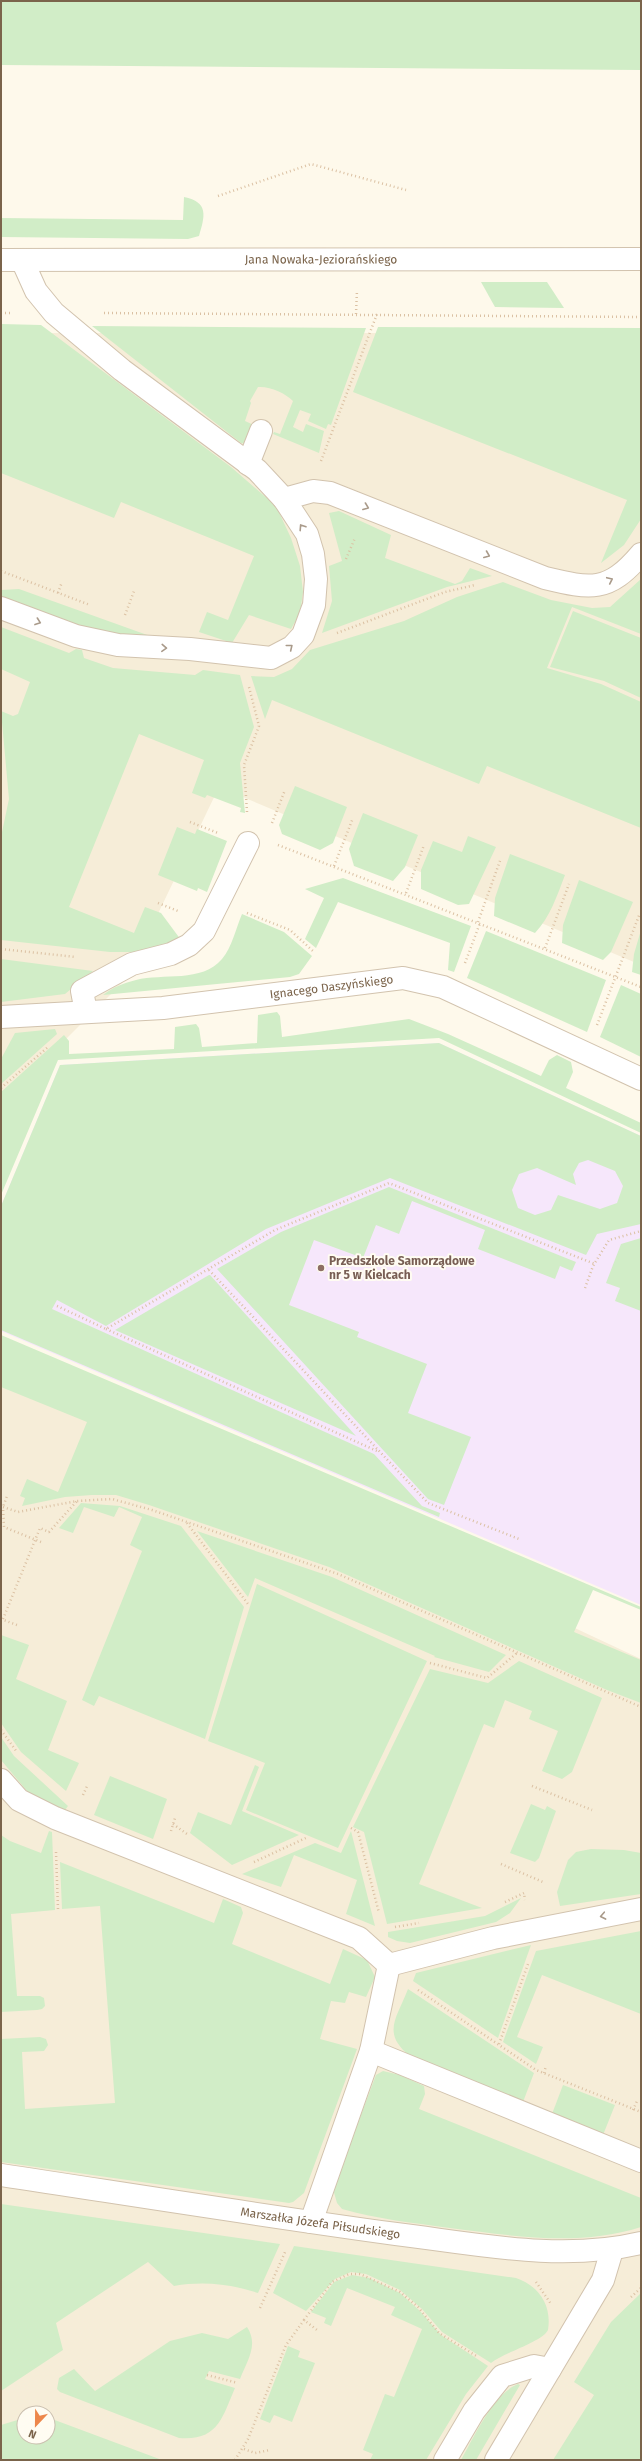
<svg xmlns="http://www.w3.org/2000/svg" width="642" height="2461" viewBox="0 0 642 2461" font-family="'Fira Sans',sans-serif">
  <rect width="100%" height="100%" fill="#fef9eb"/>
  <g fill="#f6edd8" fill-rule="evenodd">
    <path d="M 1,333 L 641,333 L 641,965 L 219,787 L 127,978 L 9,1096 L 1,1110 Z"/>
    <path d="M 1,1360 L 641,1659 L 641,2460 L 1,2460 ZM 24,2413 L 48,2413 L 48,2437 L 24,2437 Z"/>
  </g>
  <path fill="#f6e7fb" d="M 439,1043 L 641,1136 L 641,1605 L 1,1331 L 1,1206 L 60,1065 Z"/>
  <g fill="#d1edc7" fill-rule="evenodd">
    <path d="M 1,1 L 641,1 L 641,70 L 1,65 Z"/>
    <path d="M 184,197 C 209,202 205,216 199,236 L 188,239 L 1,237 L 1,218 L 183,220 Z"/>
    <path d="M 481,282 L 547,282 L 564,308 L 495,307 Z"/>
    <path d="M 1,324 L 41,325 L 231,467 L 276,506 L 291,538 L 300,566 L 303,592 L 300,613 L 291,629 L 249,615 L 232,643 L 199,632 L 207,612 L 228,620 L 254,556 L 121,502 L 114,518 L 1,473 Z"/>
    <path d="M 92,326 L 366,328 L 331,425 L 328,424 L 326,429 L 308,421 L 311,414 L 300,410 L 293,427 L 303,432 L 306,424 L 324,431 L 319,453 L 273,434 L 274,432 L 280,434 L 293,401 C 285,393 270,386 258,387 L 250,401 L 251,403 L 245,421 L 256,426 L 246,444 L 241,443 Z"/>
    <path d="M 378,327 L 641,328 L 641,519 L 624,545 L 601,563 L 627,500 L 353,392 Z"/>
    <path d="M 339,511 L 391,535 L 385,558 L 455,584 L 462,581 L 470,568 L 492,576 L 447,587 L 322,633 L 332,601 L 329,566 L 342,561 L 329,513 Z"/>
    <path d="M 641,579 L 641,634 L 572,607 L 547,668 L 601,684 L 641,702 L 641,828 L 487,766 L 479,784 L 272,700 L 265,719 L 251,676 L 274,677 L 292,669 L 310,650 L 404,621 L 457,597 L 503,582 L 551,600 L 592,608 L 610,607 Z"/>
    <path d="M 19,589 L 150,636 C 99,640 48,615 1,598 L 1,590 Z"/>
    <path d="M 573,611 L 641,638 L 641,698 L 604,681 L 550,667 Z"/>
    <path d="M 1,627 L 69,653 L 76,649 L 82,650 L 84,658 L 113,668 L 195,675 L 203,670 L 240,675 L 254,727 L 240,763 L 245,813 L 240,812 L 241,808 L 207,795 L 205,798 L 192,793 L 204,760 L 139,734 L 69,907 L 134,933 L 145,907 L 161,913 L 181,940 L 179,942 L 136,952 L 110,952 L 1,940 L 1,837 L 9,799 L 1,711 L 13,716 L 18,714 L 30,682 L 1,669 Z"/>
    <path d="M 295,786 L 347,807 L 333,843 L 320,850 L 282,834 L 279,825 Z"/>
    <path d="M 363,813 L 418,835 L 405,867 L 393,881 L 354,866 L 349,849 Z"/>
    <path d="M 177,827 L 195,834 L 197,829 L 227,841 L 207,892 L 198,888 L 197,891 L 158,875 Z"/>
    <path d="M 468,836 L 496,847 L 469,904 L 458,905 L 421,889 L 421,870 L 433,841 L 462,852 Z"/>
    <path d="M 510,854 L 565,875 C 557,896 550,917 535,933 L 494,916 L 495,898 Z"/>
    <path d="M 343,878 L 471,926 L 454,972 L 448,970 L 450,943 L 338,902 L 316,948 L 305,939 L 324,898 L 305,889 Z"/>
    <path d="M 579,880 L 633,902 L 611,952 L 603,960 L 562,943 L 563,925 Z"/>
    <path d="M 242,914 L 284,932 L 312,956 L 299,974 L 290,977 L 103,995 C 113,987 124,983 136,980 C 163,973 202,983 222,959 C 232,947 236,928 242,914 Z"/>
    <path d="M 641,930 L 641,975 L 632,972 L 634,954 Z"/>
    <path d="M 486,931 L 606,980 L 587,1032 L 467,978 Z"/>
    <path d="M 1,959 L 93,971 L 65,994 L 1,1002 Z"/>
    <path d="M 621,985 L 641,994 L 641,1057 L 600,1037 Z"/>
    <path d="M 277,1012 L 280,1016 L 282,1037 L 409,1019 L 448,1034 L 541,1076 L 549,1060 L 557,1055 L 571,1062 L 573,1072 L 566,1088 L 641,1123 L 641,1133 L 439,1038 L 58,1060 L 1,1195 L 1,1092 L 64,1035 L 69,1041 L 69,1054 L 174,1049 L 175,1027 L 196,1024 L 199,1028 L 202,1047 L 257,1043 L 258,1015 Z"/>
    <path d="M 55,1029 L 57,1034 L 1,1084 L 1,1059 L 15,1033 Z"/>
    <path d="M 439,1043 L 641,1136 L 641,1224 L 597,1234 L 586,1255 L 390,1178 L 266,1229 L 106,1326 L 57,1300 L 52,1309 L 374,1454 L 422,1506 L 440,1513 L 439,1517 L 1,1330 L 1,1206 L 60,1065 ZM 588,1160 L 615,1171 L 623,1186 L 617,1203 L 600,1209 L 558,1195 L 551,1210 L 535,1215 L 518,1208 L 512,1190 L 519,1174 L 537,1168 L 576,1185 L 573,1174 L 579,1163 Z"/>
    <path d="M 389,1187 L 576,1262 L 572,1271 L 560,1266 L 555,1279 L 478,1249 L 485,1230 L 412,1201 L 399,1234 L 376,1225 L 363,1258 L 314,1240 L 289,1305 L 359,1332 L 357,1337 L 427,1364 L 408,1413 L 471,1437 L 444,1505 L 428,1499 L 217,1269 L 281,1232 Z"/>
    <path d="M 641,1238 L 641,1311 L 615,1301 L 620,1288 L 606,1283 L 621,1244 Z"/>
    <path d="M 209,1275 L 210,1275 L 356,1436 L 115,1330 Z"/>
    <path d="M 1,1335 L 641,1607 L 641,1610 L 593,1590 L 574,1632 L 641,1660 L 641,1703 L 607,1690 L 329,1567 L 149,1505 L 116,1495 L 92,1495 L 65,1497 L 22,1506 L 25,1498 L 20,1496 L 27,1479 L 58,1492 L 87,1422 L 1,1387 Z"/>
    <path d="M 81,1503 L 120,1506 L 181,1526 L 244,1607 L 205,1739 L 99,1696 L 94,1706 L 82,1700 L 142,1551 L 130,1545 L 142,1517 L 119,1507 L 114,1517 L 84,1507 L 73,1533 L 59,1528 Z"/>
    <path d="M 197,1531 L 332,1577 L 506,1655 L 489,1672 L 434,1657 L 435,1656 L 255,1578 L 248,1597 Z"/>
    <path d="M 257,1584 L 427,1661 L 338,1848 L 246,1810 L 265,1763 L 208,1741 Z"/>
    <path d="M 1,1635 L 29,1645 L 16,1679 L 67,1701 L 48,1750 L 79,1763 L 66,1791 L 21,1752 L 1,1723 Z"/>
    <path d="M 519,1661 L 602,1698 L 572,1772 L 562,1779 L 542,1771 L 558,1731 L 529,1719 L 532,1711 L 505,1700 L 494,1728 L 484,1724 L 419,1884 L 482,1908 L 387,1924 L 364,1832 L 353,1827 L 430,1669 L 488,1683 Z"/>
    <path d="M 1,1737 L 14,1756 L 68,1806 L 65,1810 L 32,1797 L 1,1760 Z"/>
    <path d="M 255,1765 L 259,1767 L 242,1811 L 299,1835 L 232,1865 L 190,1833 L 198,1812 L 231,1825 Z"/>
    <path d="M 110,1776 L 167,1799 L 153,1839 L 94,1815 Z"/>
    <path d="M 531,1804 L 545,1810 L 547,1806 L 556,1811 L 539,1858 L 535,1862 L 510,1853 Z"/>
    <path d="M 49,1831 L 52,1832 L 55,1910 L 11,1914 L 17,1996 L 40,1996 L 44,1998 L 45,2006 L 42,2009 L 37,2010 L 1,2012 L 1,1835 L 10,1841 L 41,1853 Z"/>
    <path d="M 351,1831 L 375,1926 L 346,1914 L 357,1880 L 294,1855 L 281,1887 L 242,1874 L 315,1843 L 341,1853 Z"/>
    <path d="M 591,1849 L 624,1850 L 641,1853 L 641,1894 L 560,1906 L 557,1892 L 568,1860 L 576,1852 Z"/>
    <path d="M 60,1862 L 214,1923 L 223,1899 L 241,1907 L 243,1913 L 232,1944 L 330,1984 L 343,1949 L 367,1960 L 375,1977 L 366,1997 L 349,1992 L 345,2003 L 331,2001 L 320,2039 L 357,2049 L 304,2193 L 293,2202 L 289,2203 L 1,2162 L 1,2039 L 40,2037 L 46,2039 L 48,2045 L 44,2051 L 22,2052 L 25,2109 L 115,2103 L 100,1906 L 62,1909 Z"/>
    <path d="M 521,1898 L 510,1913 L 496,1922 L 410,1943 L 397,1941 L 388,1937 L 388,1932 L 485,1916 Z"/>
    <path d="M 641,1931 L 641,2014 L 542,1975 L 517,2037 L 543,2047 L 536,2064 L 503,2042 L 536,1951 Z"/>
    <path d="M 531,1945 L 498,2038 L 413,1981 L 416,1973 Z"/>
    <path d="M 408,1989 L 534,2073 L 523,2102 L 410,2056 C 381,2033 397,2018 408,1989 Z"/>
    <path d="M 383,2071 L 400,2075 L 424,2086 L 425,2094 L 419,2109 L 641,2198 L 641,2227 C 578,2247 514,2236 450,2228 C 414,2223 377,2219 342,2209 L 337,2203 L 333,2189 L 376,2075 Z"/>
    <path d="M 563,2085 L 615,2105 L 603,2135 L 552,2114 Z"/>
    <path d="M 1,2204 L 280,2244 L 258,2293 C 231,2284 203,2281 174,2286 L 148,2262 L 56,2323 L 63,2350 L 1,2391 Z"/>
    <path d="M 294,2246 L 516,2278 C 539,2286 552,2305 548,2330 C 542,2342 505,2352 491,2363 L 442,2332 L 422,2309 L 400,2290 L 366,2274 L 351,2272 L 335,2279 L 306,2311 L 273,2293 Z"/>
    <path d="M 352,2275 L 369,2278 L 400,2293 L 419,2310 L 441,2335 L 488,2366 L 466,2394 L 426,2460 L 370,2460 L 373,2454 L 363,2450 L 385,2394 L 394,2397 L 422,2329 L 391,2315 L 395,2307 L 347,2288 L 331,2326 L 324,2323 L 326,2318 L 311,2312 L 334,2282 Z"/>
    <path d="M 641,2293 L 641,2460 L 553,2460 L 594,2395 L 574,2382 L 611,2322 Z"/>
    <path d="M 247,2327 C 259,2345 247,2361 240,2379 L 209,2371 L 205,2379 L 235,2388 C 222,2418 218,2441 179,2438 L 60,2392 L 57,2389 L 59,2378 L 74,2369 L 95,2391 L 170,2341 L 202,2333 L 228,2339 Z"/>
    <path d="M 288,2346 L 300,2351 L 298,2357 L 315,2363 L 292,2422 L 274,2415 L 270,2423 L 260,2419 Z"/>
    <path d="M 518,2384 L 520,2385 L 476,2460 L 461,2460 C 474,2437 493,2394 518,2384 Z"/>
    <path d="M 24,2418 L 24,2437 L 48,2437 L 48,2418 L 52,2419 L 162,2460 L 1,2460 L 1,2425 Z"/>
  </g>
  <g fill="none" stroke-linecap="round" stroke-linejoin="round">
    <g stroke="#d2c3ae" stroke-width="24">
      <g id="minor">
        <path id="s1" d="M 1,260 L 641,259"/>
        <path d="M 248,464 L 261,431"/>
        <path d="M 284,499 L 313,491 L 330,493 L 545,578 C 591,589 608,593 641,554"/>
        <path d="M 1,608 L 76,636 L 118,645 L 190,649 L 271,658 L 292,647 L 303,635 L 314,605 L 316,579 L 313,554 L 307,534 L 284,499 L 257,470 L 122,370 L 54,313 L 36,291 L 22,260"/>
        <path d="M 86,1012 L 82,991 L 132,964 L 171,954 L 189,945 L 204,931 L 248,843"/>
        <path id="s2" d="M 1,1017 L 163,1008 L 403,978 L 443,987 L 641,1079"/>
        <path d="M 1,1780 L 19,1800 L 55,1818 L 359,1938 L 389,1965"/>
        <path d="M 389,1965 L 493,1938 L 641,1909"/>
        <path d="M 371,2051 L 641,2161"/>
        <path id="s3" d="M 1,2175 C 133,2195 264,2216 396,2234 C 477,2244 561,2262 641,2243"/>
        <path d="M 311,2222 L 371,2051 L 389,1965"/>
        <path d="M 445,2460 L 474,2411 L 502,2376 L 534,2366 L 550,2369"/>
        <path d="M 496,2460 L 603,2280 L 612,2250"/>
      </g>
    </g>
    <g stroke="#dbc1a3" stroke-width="2.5" stroke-dasharray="1 3" stroke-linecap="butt">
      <path d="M 218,196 L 311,164 L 406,190"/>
      <path d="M 1,313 L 13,313"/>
      <path d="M 104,313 L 641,317"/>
      <path d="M 356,314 L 357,290"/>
      <path d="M 321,461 L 377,314"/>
      <path d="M 346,559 L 355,538"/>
      <path d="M 1,571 L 90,605"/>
      <path d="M 58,593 L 62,582"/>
      <path d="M 125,615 L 134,591"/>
      <path d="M 337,633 L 445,592 L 475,585"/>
      <path d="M 247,812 L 244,765 L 259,726 L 249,687"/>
      <path d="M 190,822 L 218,833"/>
      <path d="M 272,823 L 285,790"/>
      <path d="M 278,845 L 641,987"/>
      <path d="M 334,866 L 353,818"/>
      <path d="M 406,893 L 424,845"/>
      <path d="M 158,903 L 178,911"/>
      <path d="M 247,913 L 290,930 L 313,951"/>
      <path d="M 478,922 L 501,858"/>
      <path d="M 545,948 L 569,884"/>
      <path d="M 1,949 L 76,957"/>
      <path d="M 465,963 L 480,923"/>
      <path d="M 597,1025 L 640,913"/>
      <path d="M 1,1088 L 48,1047"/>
      <path d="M 209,1270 L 428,1503 L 519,1539"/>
      <path d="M 585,1288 L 593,1266 L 609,1240 L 641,1231"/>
      <path d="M 57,1306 L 106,1329 L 275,1230 L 389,1183 L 595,1264"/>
      <path d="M 106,1329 L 377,1451"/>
      <path d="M 1,1506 L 3,1507 L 7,1496"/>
      <path d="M 187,1523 L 248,1604"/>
      <path d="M 41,1542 L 4,1527 L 3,1507 L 18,1512 L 77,1501 L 112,1499 L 152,1510 L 338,1574 L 641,1707"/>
      <path d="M 1,1619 L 17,1625"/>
      <path d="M 3,1619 L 40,1528 L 49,1532 L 77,1501"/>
      <path d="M 430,1663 L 487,1678 L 517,1653"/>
      <path d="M 1,1730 L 17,1752"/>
      <path d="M 532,1786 L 592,1810"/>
      <path d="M 83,1795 L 88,1784"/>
      <path d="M 173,1824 L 187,1834"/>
      <path d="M 351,1828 L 358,1832 L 379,1913"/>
      <path d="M 171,1831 L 175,1818"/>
      <path d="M 56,1852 L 58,1909"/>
      <path d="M 254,1862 L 308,1837"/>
      <path d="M 501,1864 L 543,1882"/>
      <path d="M 505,1902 L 524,1893 L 525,1900"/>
      <path d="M 395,1927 L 419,1923"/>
      <path d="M 418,1990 L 536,2070 L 641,2112"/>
      <path d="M 499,2044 L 528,1964"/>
      <path d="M 544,2073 L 546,2066"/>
      <path d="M 633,2110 L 637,2101"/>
      <path d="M 536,2282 L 551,2304"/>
      <path d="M 631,2297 L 641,2288"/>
      <path d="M 260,2308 L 286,2250"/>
      <path d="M 304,2320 L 332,2282 L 349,2274 L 360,2274 L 400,2292 L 418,2307 L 439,2333 L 478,2357"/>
      <path d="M 207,2375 L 238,2383"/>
      <path d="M 244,2449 L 255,2453 L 270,2450"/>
      <path d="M 235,2460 L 248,2439 L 286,2345 L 304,2320 L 317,2330"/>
    </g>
    <use href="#minor" stroke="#fff" stroke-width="22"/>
  </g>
  <defs><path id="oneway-chevron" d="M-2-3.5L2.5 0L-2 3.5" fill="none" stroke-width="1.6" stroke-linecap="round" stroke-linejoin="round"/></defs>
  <g stroke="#a99a8a">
    <use href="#oneway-chevron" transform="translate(366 507) rotate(21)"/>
    <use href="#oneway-chevron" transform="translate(302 527) rotate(-123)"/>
    <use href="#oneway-chevron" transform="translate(487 555) rotate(22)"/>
    <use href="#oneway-chevron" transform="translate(610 580) rotate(-25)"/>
    <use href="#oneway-chevron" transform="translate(38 622) rotate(20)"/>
    <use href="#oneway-chevron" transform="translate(290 647) rotate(-39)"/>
    <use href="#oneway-chevron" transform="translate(164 648) rotate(3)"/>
    <use href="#oneway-chevron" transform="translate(603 1916) rotate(169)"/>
  </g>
  <circle fill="#8d6e63" stroke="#fffcf2" stroke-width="1.5" cx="321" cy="1268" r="4"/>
  <g text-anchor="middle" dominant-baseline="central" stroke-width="4" stroke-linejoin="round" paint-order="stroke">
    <g font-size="12" fill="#7b644b" stroke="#fffcf2">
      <text stroke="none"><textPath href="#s1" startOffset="320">Jana Nowaka-Jeziorańskiego</textPath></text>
      <text stroke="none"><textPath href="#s2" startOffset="332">Ignacego Daszyńskiego</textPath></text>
      <text stroke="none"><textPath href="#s3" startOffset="323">Marszałka Józefa Piłsudskiego</textPath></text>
    </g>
    <g font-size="12" font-weight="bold" fill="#785e54" stroke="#fffcf2" text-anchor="start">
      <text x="329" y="1261">Przedszkole Samorządowe<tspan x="329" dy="14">nr 5 w Kielcach</tspan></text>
    </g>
  </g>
  <rect width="642" height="2461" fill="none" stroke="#7b644b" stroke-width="4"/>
  <g transform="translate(36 2425) rotate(202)"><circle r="19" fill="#fffcf2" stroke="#cabfaf"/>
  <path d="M0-3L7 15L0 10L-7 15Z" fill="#ed874b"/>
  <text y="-6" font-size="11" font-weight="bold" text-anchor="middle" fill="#7b644b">N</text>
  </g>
</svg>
